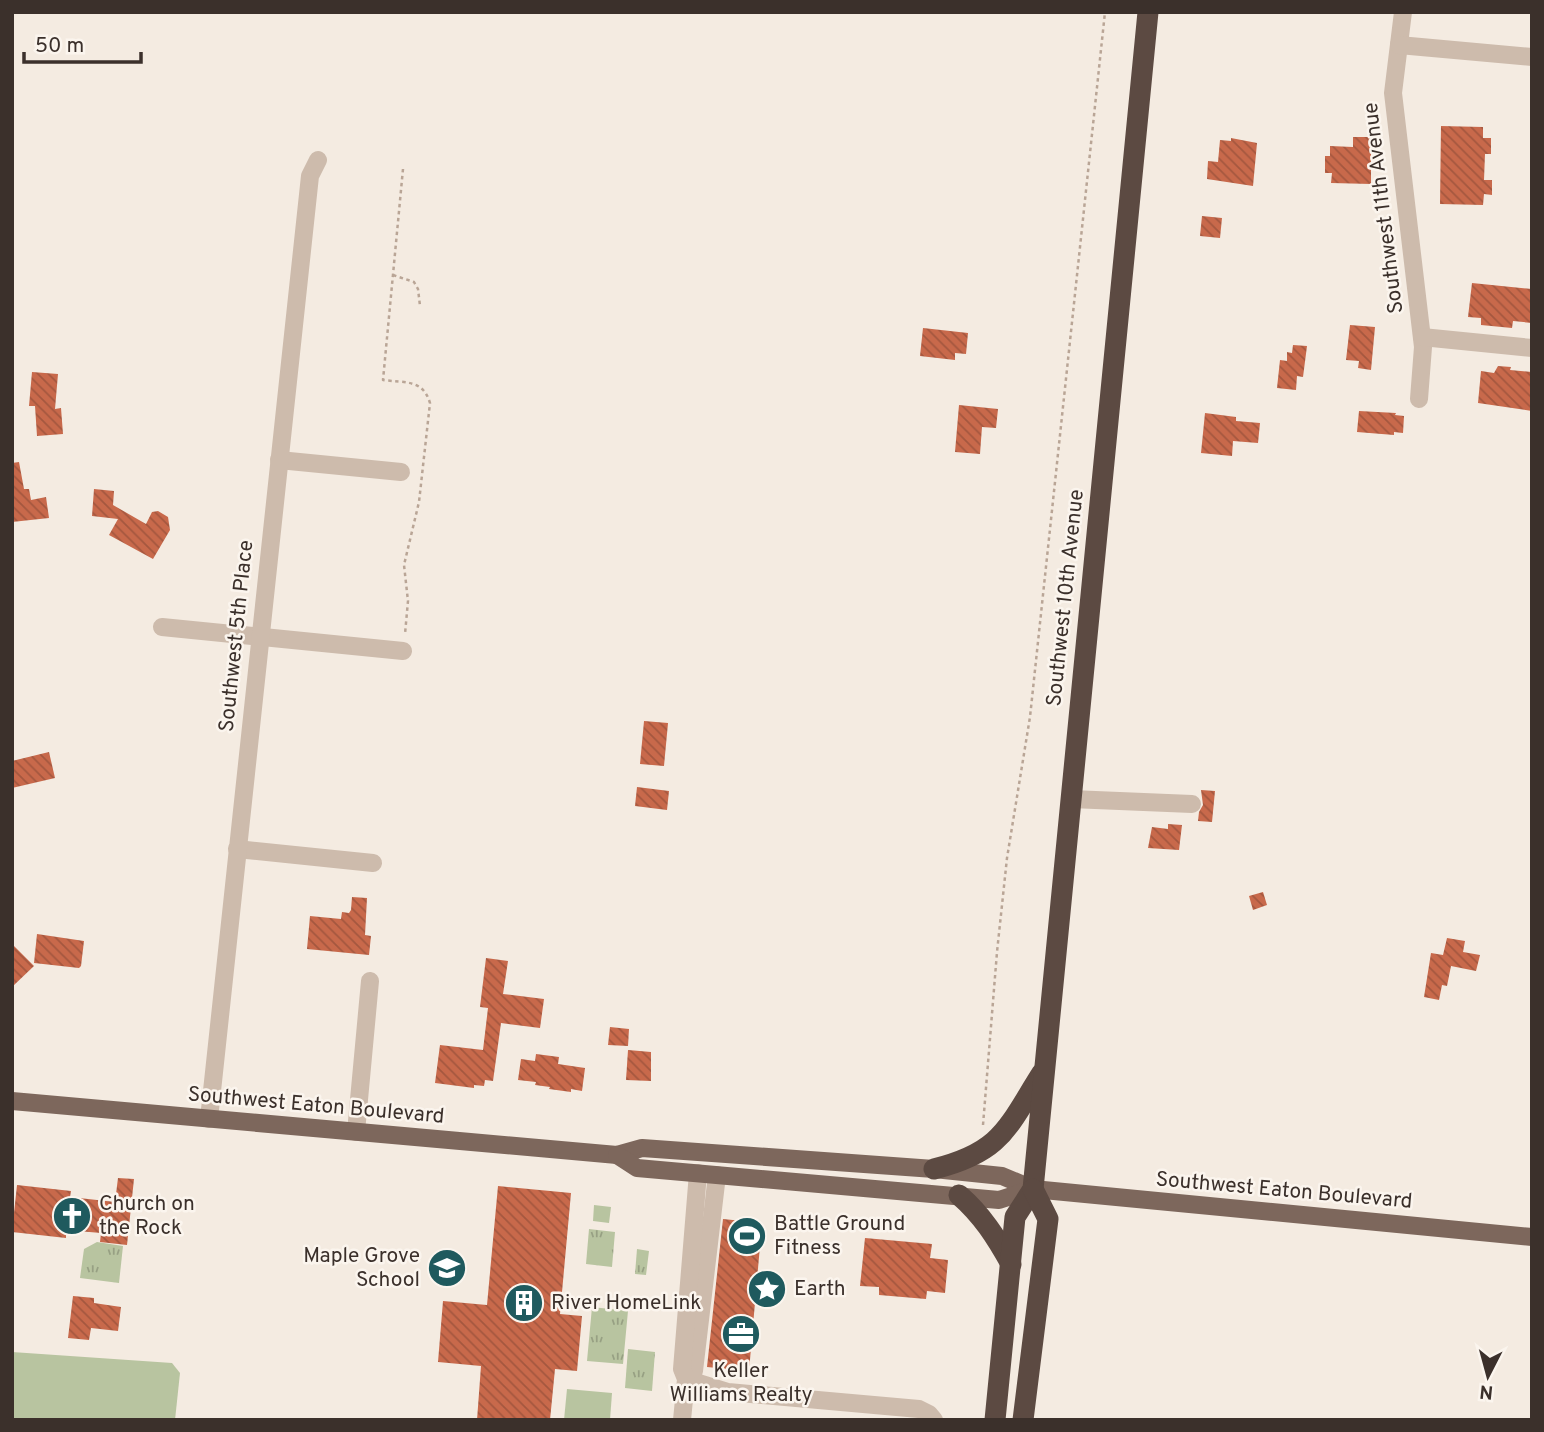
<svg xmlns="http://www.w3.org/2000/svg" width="1544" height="1432" viewBox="0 0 1544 1432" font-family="Overpass,sans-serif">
  <defs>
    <pattern id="park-tufts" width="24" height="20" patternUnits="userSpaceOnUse" patternTransform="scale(1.75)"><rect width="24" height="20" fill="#b8c4a0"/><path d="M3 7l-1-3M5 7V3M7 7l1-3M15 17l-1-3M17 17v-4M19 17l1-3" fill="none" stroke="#97a083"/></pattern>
    <pattern id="building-back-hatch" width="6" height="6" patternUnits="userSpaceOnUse" patternTransform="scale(1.75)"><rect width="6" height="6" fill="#c8694b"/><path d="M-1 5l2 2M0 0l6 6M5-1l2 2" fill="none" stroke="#a4573f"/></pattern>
  </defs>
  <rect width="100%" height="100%" fill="#f4ebe1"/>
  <g fill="url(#park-tufts)">
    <path d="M 594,1205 L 611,1207 L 609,1223 L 593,1221 Z"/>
    <path d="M 589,1229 L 615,1232 L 612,1267 L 586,1264 Z"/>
    <path d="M 97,1242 L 123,1246 L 119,1283 L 80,1278 L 84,1249 Z"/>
    <path d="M 637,1249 L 649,1251 L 646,1275 L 635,1274 Z"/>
    <path d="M 592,1307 L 628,1311 L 623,1364 L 587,1361 Z"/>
    <path d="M 628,1349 L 655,1352 L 652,1391 L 625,1388 Z"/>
  </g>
  <g fill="#b8c4a0">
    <path d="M 12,1352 L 172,1363 L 180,1373 L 175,1420 L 12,1420 Z"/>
    <path d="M 567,1389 L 612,1393 L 610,1420 L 564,1420 Z"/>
  </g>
  <g fill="url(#building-back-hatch)">
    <path d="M 1441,126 L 1483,127 L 1483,138 L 1491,138 L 1491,154 L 1485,154 L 1484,180 L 1492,180 L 1492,195 L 1484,194 L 1483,205 L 1440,204 Z"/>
    <path d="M 1353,137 L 1371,137 L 1371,184 L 1331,183 L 1332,173 L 1325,173 L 1325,156 L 1330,156 L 1330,146 L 1353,147 Z"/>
    <path d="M 1231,138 L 1257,143 L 1253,186 L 1207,179 L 1208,161 L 1218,162 L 1220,140 L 1231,141 Z"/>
    <path d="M 1202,216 L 1222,218 L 1220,238 L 1200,236 Z"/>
    <path d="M 1472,283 L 1532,289 L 1532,323 L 1513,321 L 1512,328 L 1481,325 L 1481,318 L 1468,317 Z"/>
    <path d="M 1350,325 L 1375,327 L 1371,370 L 1358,368 L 1359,361 L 1346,360 Z"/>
    <path d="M 923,328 L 968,333 L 966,354 L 955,353 L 955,360 L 920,356 Z"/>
    <path d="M 1293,345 L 1307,346 L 1303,377 L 1297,376 L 1296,390 L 1277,388 L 1280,360 L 1287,361 L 1287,352 L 1292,353 Z"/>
    <path d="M 1498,366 L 1511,367 L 1510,370 L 1532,372 L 1532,411 L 1478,403 L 1481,371 L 1494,373 Z"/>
    <path d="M 32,372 L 58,374 L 55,409 L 61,408 L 63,434 L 37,436 L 35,406 L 29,406 Z"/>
    <path d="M 959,405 L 998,409 L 996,428 L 982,427 L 980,454 L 955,452 Z"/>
    <path d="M 1359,411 L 1396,413 L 1395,415 L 1404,416 L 1403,433 L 1394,432 L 1394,435 L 1357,432 Z"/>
    <path d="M 1205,413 L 1236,417 L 1236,421 L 1260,423 L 1258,443 L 1233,441 L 1232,456 L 1201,453 Z"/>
    <path d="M 19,462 L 24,489 L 29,489 L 31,500 L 46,497 L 49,518 L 12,522 L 12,463 Z"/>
    <path d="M 94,489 L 114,491 L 113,505 L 146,524 L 152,512 L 158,511 L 168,517 L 170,530 L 153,559 L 109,535 L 118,519 L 92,516 Z"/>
    <path d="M 644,721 L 668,723 L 664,766 L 640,764 Z"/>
    <path d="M 49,752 L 55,778 L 12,788 L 12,761 Z"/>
    <path d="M 637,787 L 669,791 L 667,810 L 635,806 Z"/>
    <path d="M 1201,790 L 1215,791 L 1212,822 L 1198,821 L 1199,812 L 1203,805 Z"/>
    <path d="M 1168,824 L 1182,825 L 1179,850 L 1148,848 L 1152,827 L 1168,829 Z"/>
    <path d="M 1263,892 L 1267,905 L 1253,910 L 1249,896 Z"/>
    <path d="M 352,897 L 367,898 L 365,935 L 371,936 L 369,955 L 307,949 L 310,916 L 341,919 L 342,912 L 349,913 L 351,910 Z"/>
    <path d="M 37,934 L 84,941 L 81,966 L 79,968 L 34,963 Z"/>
    <path d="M 1447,938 L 1465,941 L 1463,952 L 1480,955 L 1476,971 L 1451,966 L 1447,986 L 1442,985 L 1439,1000 L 1424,997 L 1431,953 L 1443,955 Z"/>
    <path d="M 12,944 L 34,966 L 12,987 Z"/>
    <path d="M 486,958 L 508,961 L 503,994 L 544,999 L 540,1028 L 501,1023 L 493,1081 L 485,1080 L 484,1086 L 474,1085 L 474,1088 L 435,1083 L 440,1045 L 483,1050 L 488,1008 L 480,1007 Z"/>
    <path d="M 610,1027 L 629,1029 L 628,1046 L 608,1045 Z"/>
    <path d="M 628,1050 L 651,1052 L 651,1081 L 626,1080 Z"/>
    <path d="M 536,1054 L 559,1057 L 558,1064 L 585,1068 L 582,1091 L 571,1089 L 571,1092 L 549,1089 L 550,1087 L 535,1085 L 536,1082 L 518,1080 L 521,1059 L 535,1061 Z"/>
    <path d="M 118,1178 L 134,1179 L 127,1245 L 100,1242 L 101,1233 L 66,1230 L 66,1238 L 12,1232 L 17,1185 L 71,1191 L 70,1197 L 115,1202 Z"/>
    <path d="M 498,1186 L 571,1193 L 560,1314 L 582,1316 L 577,1371 L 555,1369 L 550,1420 L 477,1420 L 481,1366 L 438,1362 L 443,1301 L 487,1305 Z"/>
    <path d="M 723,1219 L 762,1223 L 749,1371 L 707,1367 Z"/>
    <path d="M 865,1238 L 932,1244 L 930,1258 L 948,1260 L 945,1293 L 927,1291 L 926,1299 L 879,1295 L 879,1287 L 860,1286 Z"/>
    <path d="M 73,1296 L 94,1298 L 94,1303 L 121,1307 L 118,1331 L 91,1328 L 89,1340 L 68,1338 Z"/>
  </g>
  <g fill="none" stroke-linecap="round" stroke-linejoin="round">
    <g stroke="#b9a596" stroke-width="2.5" stroke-dasharray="3.5 3.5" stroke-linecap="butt">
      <path d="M 403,169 L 383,380 C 405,383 423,379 430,403 L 419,502 L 404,565 L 408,601 L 405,634"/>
      <path d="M 393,275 L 414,282 L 418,289 L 420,306"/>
      <path d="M 983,1125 L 997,952 L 1007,858 L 1030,717 L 1105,12"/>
    </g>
    <g stroke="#cdbbac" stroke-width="18">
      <path d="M 1403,12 L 1393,93 L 1423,347 L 1419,399"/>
      <path d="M 1399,45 L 1532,57"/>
      <path d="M 1422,337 L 1532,348"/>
      <path d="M 279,460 L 401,472"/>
      <path d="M 162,627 L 403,651"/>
      <path d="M 1071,799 L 1192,804"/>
      <path d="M 237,849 L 373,863"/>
      <path d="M 209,1119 L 310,176 L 318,160"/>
      <path d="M 356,1132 L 370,981"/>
      <path d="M 686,1379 L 728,1392 L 919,1409 L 929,1414 L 934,1420"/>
      <path d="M 686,1379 L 694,1371 L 717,1175"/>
      <path d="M 682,1420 L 686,1379 L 682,1369 L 698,1173"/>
    </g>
    <g stroke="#7d675c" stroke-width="18">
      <path d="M 12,1101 L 617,1155 L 642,1148 L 934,1169 L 1002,1176 L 1033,1189 L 1532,1237"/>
      <path d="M 617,1155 L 637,1168 L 999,1200 L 1033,1189"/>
    </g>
    <g stroke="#5c4a42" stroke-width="21">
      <path d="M 934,1169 C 1002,1152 1007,1128 1042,1073"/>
      <path d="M 959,1195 C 982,1215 996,1237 1011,1264"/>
      <path d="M 995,1420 L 1015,1217 L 1033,1189 L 1148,12"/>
      <path d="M 1023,1420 L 1048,1219 L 1033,1189"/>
    </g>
  </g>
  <defs>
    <g id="church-disc" transform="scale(2.0125)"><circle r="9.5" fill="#1f5a5e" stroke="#fbf5ee"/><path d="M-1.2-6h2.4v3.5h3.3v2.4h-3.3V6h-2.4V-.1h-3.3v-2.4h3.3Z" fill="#fff"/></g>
    <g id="stadium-disc" transform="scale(2.0125)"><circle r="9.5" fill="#1f5a5e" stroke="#fbf5ee"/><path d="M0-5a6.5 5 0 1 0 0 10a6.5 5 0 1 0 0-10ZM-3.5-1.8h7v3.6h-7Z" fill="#fff"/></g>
    <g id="school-disc" transform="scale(2.0125)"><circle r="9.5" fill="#1f5a5e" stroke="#fbf5ee"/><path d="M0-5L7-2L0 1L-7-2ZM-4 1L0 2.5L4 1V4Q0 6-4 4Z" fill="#fff"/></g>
    <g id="sight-disc" transform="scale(2.0125)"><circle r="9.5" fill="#1f5a5e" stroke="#fbf5ee"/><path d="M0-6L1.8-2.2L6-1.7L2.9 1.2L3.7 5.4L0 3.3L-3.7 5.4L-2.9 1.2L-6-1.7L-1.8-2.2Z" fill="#fff"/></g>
    <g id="building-disc" transform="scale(2.0125)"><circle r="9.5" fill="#1f5a5e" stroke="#fbf5ee"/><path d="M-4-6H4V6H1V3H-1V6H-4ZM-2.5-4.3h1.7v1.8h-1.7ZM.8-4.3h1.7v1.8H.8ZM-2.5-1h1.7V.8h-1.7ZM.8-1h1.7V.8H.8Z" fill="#fff"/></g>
    <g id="office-disc" transform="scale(2.0125)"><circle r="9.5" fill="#1f5a5e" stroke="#fbf5ee"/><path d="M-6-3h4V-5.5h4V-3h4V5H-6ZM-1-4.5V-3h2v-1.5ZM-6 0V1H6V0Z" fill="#fff"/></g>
  </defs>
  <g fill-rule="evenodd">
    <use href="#church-disc" x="72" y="1216"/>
    <use href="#stadium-disc" x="747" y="1236"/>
    <use href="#school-disc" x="447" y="1268"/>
    <use href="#sight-disc" x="767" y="1289"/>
    <use href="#building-disc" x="524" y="1303"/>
    <use href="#office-disc" x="741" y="1334"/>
  </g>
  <g text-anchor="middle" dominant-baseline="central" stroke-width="5" stroke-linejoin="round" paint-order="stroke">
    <g font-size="21" fill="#3b302b" stroke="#fbf5ee">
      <text transform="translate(1384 208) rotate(-97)">Southwest 11th Avenue</text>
      <text transform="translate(1066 598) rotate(-84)">Southwest 10th Avenue</text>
      <text transform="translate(237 636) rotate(-84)">Southwest 5th Place</text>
      <text transform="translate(316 1106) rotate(5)">Southwest Eaton Boulevard</text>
      <text transform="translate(1284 1191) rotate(5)">Southwest Eaton Boulevard</text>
    </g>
    <g font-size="21" fill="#3b302b" stroke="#fbf5ee" text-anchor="start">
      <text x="99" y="1204">Church on<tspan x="99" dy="24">the Rock</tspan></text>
      <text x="774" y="1224">Battle Ground<tspan x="774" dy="24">Fitness</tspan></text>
      <text x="420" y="1256" text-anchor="end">Maple Grove<tspan x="420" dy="24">School</tspan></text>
      <text x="794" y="1289">Earth</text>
      <text x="551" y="1303">River HomeLink</text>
      <text x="741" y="1371" text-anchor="middle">Keller<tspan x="741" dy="24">Williams Realty</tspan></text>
    </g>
  </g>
  <rect width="1544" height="1432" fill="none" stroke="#3b302b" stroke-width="28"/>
  <g transform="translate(1488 1376) rotate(186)" stroke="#fbf5ee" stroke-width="5" paint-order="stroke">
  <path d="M0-5L12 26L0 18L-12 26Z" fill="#3b302b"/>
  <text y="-10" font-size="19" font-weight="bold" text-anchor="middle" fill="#3b302b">N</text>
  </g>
  <path d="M24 52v10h117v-10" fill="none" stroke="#3b302b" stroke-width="3.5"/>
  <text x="35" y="52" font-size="21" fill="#3b302b" stroke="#fbf5ee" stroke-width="5" paint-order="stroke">50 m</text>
</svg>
